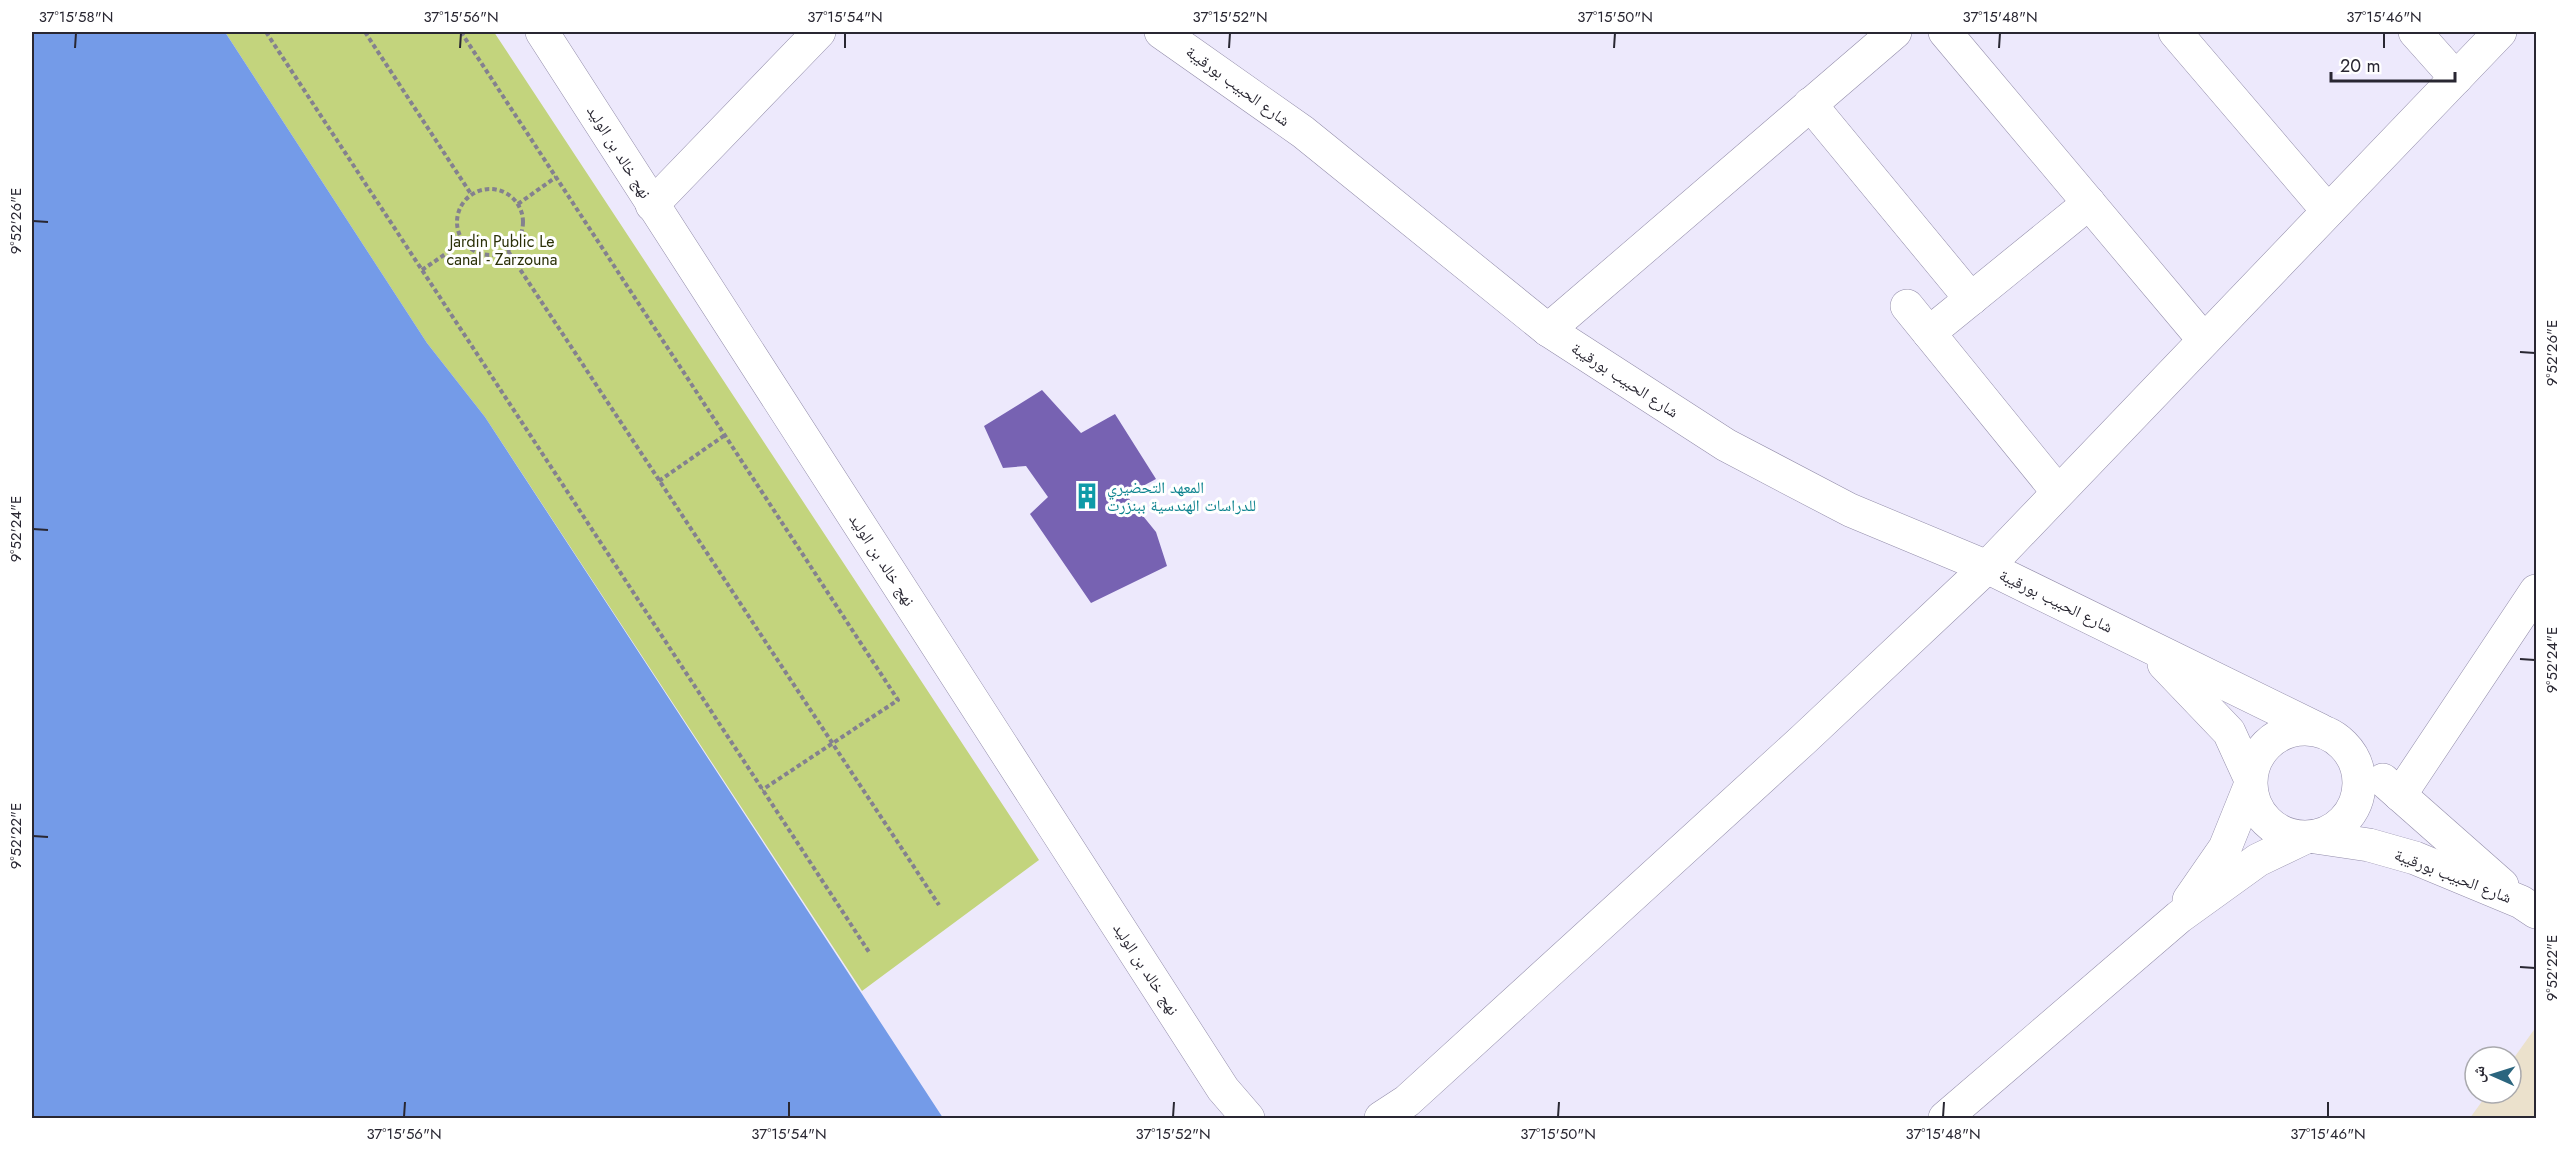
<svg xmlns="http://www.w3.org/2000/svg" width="2568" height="1150" viewBox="0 0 2568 1150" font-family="Jost,'Noto Naskh Arabic',sans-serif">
  <rect width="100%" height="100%" fill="#ede9fc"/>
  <path fill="#ebe1cc" d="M 2536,1027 L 2536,1118 L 2470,1118 L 2488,1093 L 2511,1093 L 2511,1062 Z"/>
  <path fill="#c3d47d" d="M 225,32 L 494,32 L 1039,860 L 862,991 L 485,417 L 427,343 Z"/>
  <path fill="#749be8" d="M 32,32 L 225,32 L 427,343 L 485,417 L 943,1118 L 32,1118 Z"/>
  <path fill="#7762b2" d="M 1042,390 L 1081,433 L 1115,414 L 1156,479 L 1126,495 L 1156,532 L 1167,566 L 1091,603 L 1030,514 L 1048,497 L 1026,466 L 1003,468 L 984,426 Z"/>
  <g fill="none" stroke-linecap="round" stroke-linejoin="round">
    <g stroke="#938daa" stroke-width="34">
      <g id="minor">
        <path d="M 542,32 L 1223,1089 L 1248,1118"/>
        <path d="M 1161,32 L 1303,132 L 1548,330 L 1726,445 L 1850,510 L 1987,567 L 2320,730"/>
        <path d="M 1945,32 L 2204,340"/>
        <path d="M 2175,32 L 2328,211"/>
        <path d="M 2415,32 L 2456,78"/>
        <path d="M 1810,104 L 1971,299"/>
        <path d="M 652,205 L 819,32"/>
        <path d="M 1907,306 L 2058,492"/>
        <path d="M 1548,330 L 1895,32"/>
        <path d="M 1929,333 L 2089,203"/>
        <path d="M 2164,664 L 2229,732 L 2250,778"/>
        <circle cx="2305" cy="783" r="54"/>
        <path d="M 2383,780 L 2502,885"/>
        <path d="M 2400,795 L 2536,591"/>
        <path d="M 2315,837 L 2369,845 L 2415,858 L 2521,902 L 2536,912"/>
        <path d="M 2189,900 L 2225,848 L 2250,786"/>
        <path d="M 1381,1118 L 1407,1101 L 1804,739 L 1987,567 L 2500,32"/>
        <path d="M 1945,1118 L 2179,917 L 2258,860 L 2304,838"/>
      </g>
    </g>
    <g stroke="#84818f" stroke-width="4" stroke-dasharray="4.5 3" stroke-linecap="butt">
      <path d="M 266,32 L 869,952"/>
      <path d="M 365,32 L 471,194"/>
      <path d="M 461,32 L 898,700 L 762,790"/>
      <circle cx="490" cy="222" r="33"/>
      <path d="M 518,204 L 556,177"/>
      <path d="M 508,251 L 939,905"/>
      <path d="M 422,270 L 463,242"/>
      <path d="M 659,481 L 725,435"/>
    </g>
    <use href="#minor" stroke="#fff" stroke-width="33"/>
  </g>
  <path fill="none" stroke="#292732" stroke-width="2" d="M 75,48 L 76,33M 460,48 L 461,33M 845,48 L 845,33M 1229,48 L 1230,33M 1614,48 L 1615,33M 1999,48 L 2000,33M 2384,48 L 2384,33M 33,221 L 48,222M 2520,352 L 2535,353M 33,529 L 48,530M 2520,659 L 2535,660M 33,836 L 48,837M 2520,967 L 2535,968M 404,1117 L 405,1102M 789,1117 L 789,1102M 1173,1117 L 1174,1102M 1558,1117 L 1559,1102M 1943,1117 L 1944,1102M 2328,1117 L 2328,1102"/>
  <defs>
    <g id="building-bare" transform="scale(2.07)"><path d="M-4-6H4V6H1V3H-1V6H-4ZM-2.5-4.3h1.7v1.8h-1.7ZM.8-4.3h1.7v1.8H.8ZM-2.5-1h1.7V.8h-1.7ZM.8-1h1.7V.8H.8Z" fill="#0f9aa8" stroke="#fff" stroke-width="2.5" paint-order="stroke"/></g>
  </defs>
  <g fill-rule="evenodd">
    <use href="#building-bare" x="1087" y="496"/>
  </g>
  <g text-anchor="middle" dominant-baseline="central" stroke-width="6" stroke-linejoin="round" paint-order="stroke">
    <g font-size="16" fill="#292732" stroke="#fff">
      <text transform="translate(1238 86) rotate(36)">شارع الحبيب بورقيبة</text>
      <text transform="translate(619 152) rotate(58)">نهج خالد بن الوليد</text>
      <text transform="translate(1625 380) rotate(33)">شارع الحبيب بورقيبة</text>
      <text transform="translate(882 560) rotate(57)">نهج خالد بن الوليد</text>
      <text transform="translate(2056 601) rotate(26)">شارع الحبيب بورقيبة</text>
      <text transform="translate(2453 876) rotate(21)">شارع الحبيب بورقيبة</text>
      <text transform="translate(1146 969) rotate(57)">نهج خالد بن الوليد</text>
    </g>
    <g font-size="16" fill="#2a3007" stroke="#fff">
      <text x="502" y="241">Jardin Public Le<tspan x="502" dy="18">canal - Zarzouna</tspan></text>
    </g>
    <g font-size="16" fill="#0d838f" stroke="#fff" text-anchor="start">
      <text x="1107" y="487">المعهد التحضيري<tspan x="1107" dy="18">للدراسات الهندسية ببنزرت</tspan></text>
    </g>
  </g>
  <rect width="2568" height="1150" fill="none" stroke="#ffffff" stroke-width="66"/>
  <g transform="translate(2493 1075) rotate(273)"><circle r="28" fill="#ffffff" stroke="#a9a9ad" stroke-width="1.5"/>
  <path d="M0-4.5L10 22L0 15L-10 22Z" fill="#2b657e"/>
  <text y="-9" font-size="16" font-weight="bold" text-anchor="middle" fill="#292732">ش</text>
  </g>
  <path d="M2331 72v9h124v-9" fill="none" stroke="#292732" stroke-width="3"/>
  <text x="2340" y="72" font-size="18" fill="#292732" stroke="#ffffff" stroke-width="4.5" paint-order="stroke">20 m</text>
  <rect x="33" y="33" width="2502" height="1084" fill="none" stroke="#292732" stroke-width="2"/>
  <g font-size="15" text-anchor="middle" fill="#292732">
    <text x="76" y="22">37°15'58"N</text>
    <text x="461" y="22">37°15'56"N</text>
    <text x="845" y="22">37°15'54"N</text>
    <text x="1230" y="22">37°15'52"N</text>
    <text x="1615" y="22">37°15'50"N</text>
    <text x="2000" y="22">37°15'48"N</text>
    <text x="2384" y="22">37°15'46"N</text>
    <text transform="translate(16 221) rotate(-90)" y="5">9°52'26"E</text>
    <text transform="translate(2552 353) rotate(-90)" y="5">9°52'26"E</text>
    <text transform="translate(16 529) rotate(-90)" y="5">9°52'24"E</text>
    <text transform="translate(2552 660) rotate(-90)" y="5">9°52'24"E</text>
    <text transform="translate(16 836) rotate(-90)" y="5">9°52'22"E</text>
    <text transform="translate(2552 968) rotate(-90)" y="5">9°52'22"E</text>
    <text x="404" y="1139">37°15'56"N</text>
    <text x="789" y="1139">37°15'54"N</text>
    <text x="1173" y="1139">37°15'52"N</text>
    <text x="1558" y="1139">37°15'50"N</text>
    <text x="1943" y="1139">37°15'48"N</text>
    <text x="2328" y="1139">37°15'46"N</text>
  </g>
</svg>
